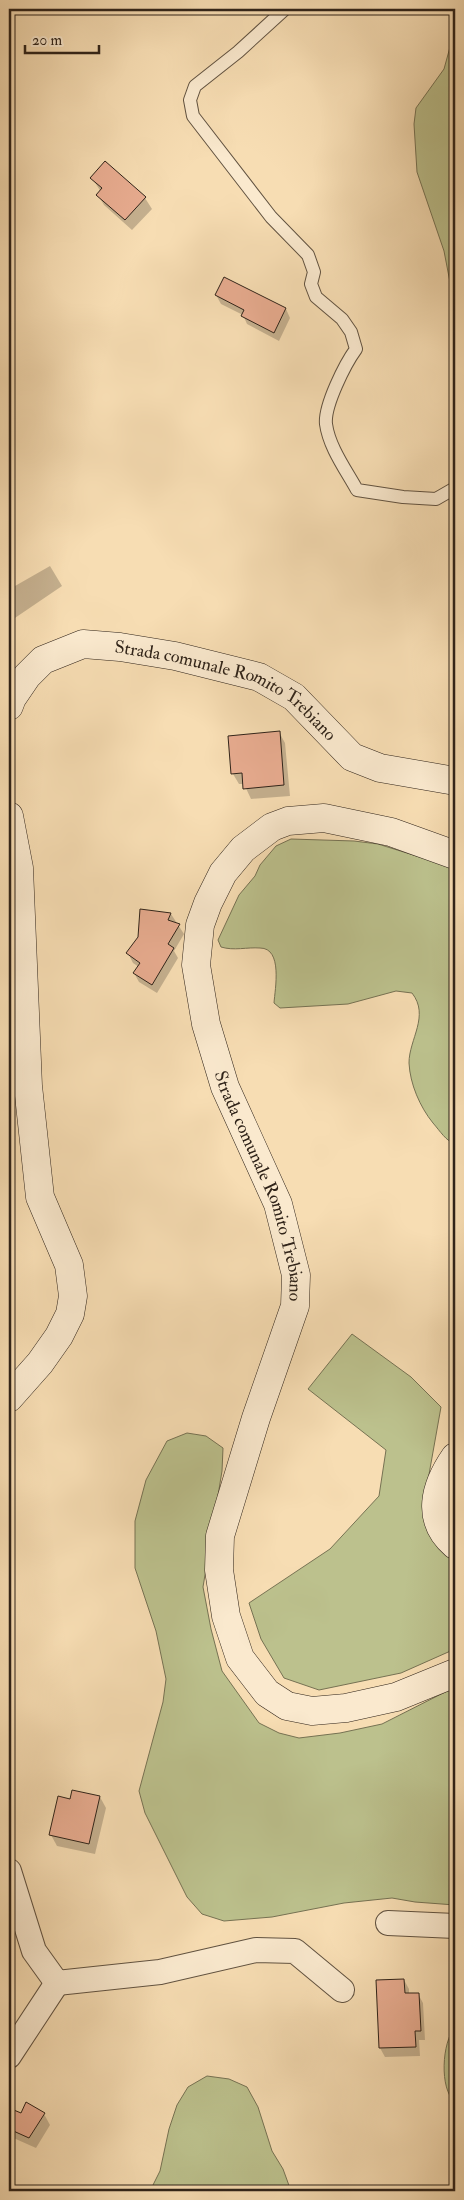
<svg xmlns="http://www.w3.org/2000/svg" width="464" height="2200" viewBox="0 0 464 2200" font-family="'IM FELL Double Pica',serif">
  <rect width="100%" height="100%" fill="#f7ddb3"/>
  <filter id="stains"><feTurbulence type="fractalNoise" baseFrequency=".004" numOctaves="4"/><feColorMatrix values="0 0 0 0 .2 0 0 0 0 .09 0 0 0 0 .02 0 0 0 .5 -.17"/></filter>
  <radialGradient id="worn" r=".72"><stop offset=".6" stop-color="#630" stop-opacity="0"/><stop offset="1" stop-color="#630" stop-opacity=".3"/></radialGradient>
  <g fill="#bcc18d" stroke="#767253">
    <path d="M 455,29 L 455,308 L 444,251 L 417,172 L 414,124 L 416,108 L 444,69 Z"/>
    <path d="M 291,839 L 354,841 L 378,844 L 455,868 L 455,1144 C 446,1141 440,1131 433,1123 C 420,1107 410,1084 409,1063 C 409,1039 430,1016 412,993 L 396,991 L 348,1004 L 280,1008 L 274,1003 C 275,989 283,948 260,948 C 247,947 234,951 221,947 L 218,940 L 239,895 L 255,876 L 260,865 L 276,846 Z"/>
    <path d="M 352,1334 L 411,1377 L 441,1407 L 428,1480 L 455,1558 L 455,1649 L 401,1673 L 319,1690 L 284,1678 L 261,1639 L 249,1603 L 330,1549 L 379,1496 L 386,1450 L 308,1389 Z"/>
    <path d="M 187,1433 L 206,1436 L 223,1448 L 222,1471 L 203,1587 L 211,1629 L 222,1671 L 259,1723 L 279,1733 L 299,1738 L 340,1733 L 382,1724 L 455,1687 L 455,1905 L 415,1902 L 392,1898 L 344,1903 L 272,1917 L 224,1921 L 202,1914 L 187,1897 L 145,1813 L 139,1791 L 163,1702 L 166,1679 L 156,1631 L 135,1568 L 135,1521 L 146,1480 L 167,1441 Z"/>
    <path d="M 455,2027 L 455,2102 C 439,2089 442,2042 455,2027 Z"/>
    <path d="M 207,2076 L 229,2079 L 247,2087 L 258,2107 L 272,2151 L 283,2169 L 291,2191 L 150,2191 L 160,2171 L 169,2129 L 177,2105 L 188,2087 Z"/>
  </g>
  <g fill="#0003">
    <path d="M 105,163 L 145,198 L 152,209 L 132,230 L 104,205 L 98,195 L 101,192 L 92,178 Z"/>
    <path d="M 225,279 L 286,309 L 290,318 L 279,341 L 247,324 L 243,315 L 221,304 L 216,295 Z"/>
    <path d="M 50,566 L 62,586 L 9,622 L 9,578 L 15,586 Z"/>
    <path d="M 279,732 L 285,743 L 290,796 L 251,799 L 244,784 L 239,784 L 233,774 Z"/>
    <path d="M 141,911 L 171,914 L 184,934 L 174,951 L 178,958 L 157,993 L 139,982 L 134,973 L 139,967 L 133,963 L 128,953 L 139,938 Z"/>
    <path d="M 100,1797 L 106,1808 L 95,1854 L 57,1846 L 51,1835 L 71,1800 Z"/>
    <path d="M 404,1980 L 409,1989 L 409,1994 L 418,1994 L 423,2003 L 425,2040 L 419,2040 L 420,2056 L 385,2057 L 380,2048 L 377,1982 Z"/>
    <path d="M 10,2110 L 21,2115 L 44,2114 L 50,2125 L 36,2148 L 9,2136 Z"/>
  </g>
  <g fill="#e8ac90" stroke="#2f2319">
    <path d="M 105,161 L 146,197 L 125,220 L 96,195 L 102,188 L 90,178 Z"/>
    <path d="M 224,277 L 286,308 L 274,333 L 241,316 L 244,310 L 215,295 Z"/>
    <path d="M 280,731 L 284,785 L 243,789 L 242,773 L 231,774 L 228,736 Z"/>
    <path d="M 140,909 L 171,913 L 168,920 L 180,924 L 168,944 L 174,948 L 152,985 L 133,973 L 140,963 L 126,953 L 138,937 Z"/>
    <path d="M 72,1790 L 100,1796 L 89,1844 L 49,1835 L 58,1796 L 70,1799 Z"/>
    <path d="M 404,1979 L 405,1993 L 419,1993 L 421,2031 L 415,2031 L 416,2047 L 379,2048 L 376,1980 Z"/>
    <path d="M 26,2102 L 45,2113 L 29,2138 L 9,2129 L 9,2108 L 21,2113 Z"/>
  </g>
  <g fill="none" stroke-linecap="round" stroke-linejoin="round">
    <g stroke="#615240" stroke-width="14">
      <path id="lane" d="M 285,9 L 238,52 L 195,86 L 190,100 L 193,116 L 271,217 L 308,255 L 314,272 L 311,284 L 316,297 L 342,319 L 351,332 L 356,349 C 345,364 324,406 326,424 C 329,447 346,470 357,490 L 403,497 L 436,499 L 455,488"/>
    </g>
    <g stroke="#615240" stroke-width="26">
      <g id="street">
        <path d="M 9,1871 L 34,1951 L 57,1983 L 160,1972 L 256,1950 L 295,1951 L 342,1990"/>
        <path d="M 388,1923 L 455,1926"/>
        <path d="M 9,2056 L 57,1983"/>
      </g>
    </g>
    <g stroke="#2f2319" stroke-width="29">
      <g id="secondary">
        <path id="s1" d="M 9,706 L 12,698 L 27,676 L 43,660 L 83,644 L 120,647 L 175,656 L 259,677 L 294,697 L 352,757 L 380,768 L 455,781"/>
        <path d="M 9,816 L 19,868 L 28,1086 L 40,1197 L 69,1265 L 73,1296 L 70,1314 L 59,1336 L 40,1363 L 9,1398"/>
        <path id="s2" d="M 455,855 L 391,832 L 324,818 L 288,821 L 272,827 L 243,849 L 223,873 L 208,903 L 200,925 L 196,965 L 206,1024 L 225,1087 L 278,1204 L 296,1275 L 295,1306 L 256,1418 L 220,1536 L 219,1570 L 226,1616 L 240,1658 L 267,1693 L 287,1706 L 312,1711 L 346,1708 L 396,1697 L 455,1673"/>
        <path d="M 455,1457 C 435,1486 425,1519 455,1545"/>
      </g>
    </g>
    <use href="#lane" stroke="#fae9ce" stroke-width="12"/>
    <use href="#street" stroke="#fae9ce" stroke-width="24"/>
    <use href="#secondary" stroke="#fae9ce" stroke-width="28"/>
  </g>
  <g text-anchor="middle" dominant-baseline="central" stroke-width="4" stroke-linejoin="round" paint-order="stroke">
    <g font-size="18" fill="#2f2319" stroke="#fae9ce">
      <text stroke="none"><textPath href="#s1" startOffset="255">Strada comunale Romito Trebiano</textPath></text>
      <text stroke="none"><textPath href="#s2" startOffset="586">Strada comunale Romito Trebiano</textPath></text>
    </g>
  </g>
  <rect width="464" height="2200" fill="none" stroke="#f7ddb3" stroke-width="30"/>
  <rect x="10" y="10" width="444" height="2180" fill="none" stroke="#2f2319" stroke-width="2.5"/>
  <rect x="15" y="15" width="434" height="2170" fill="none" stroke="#2f2319"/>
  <path d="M25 45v8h74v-8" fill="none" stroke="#2f2319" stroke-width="2.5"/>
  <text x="32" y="45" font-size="15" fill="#2f2319" stroke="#fae9ce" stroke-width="4" paint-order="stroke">20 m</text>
  <rect width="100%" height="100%" filter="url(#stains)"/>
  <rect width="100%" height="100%" fill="url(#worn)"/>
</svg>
